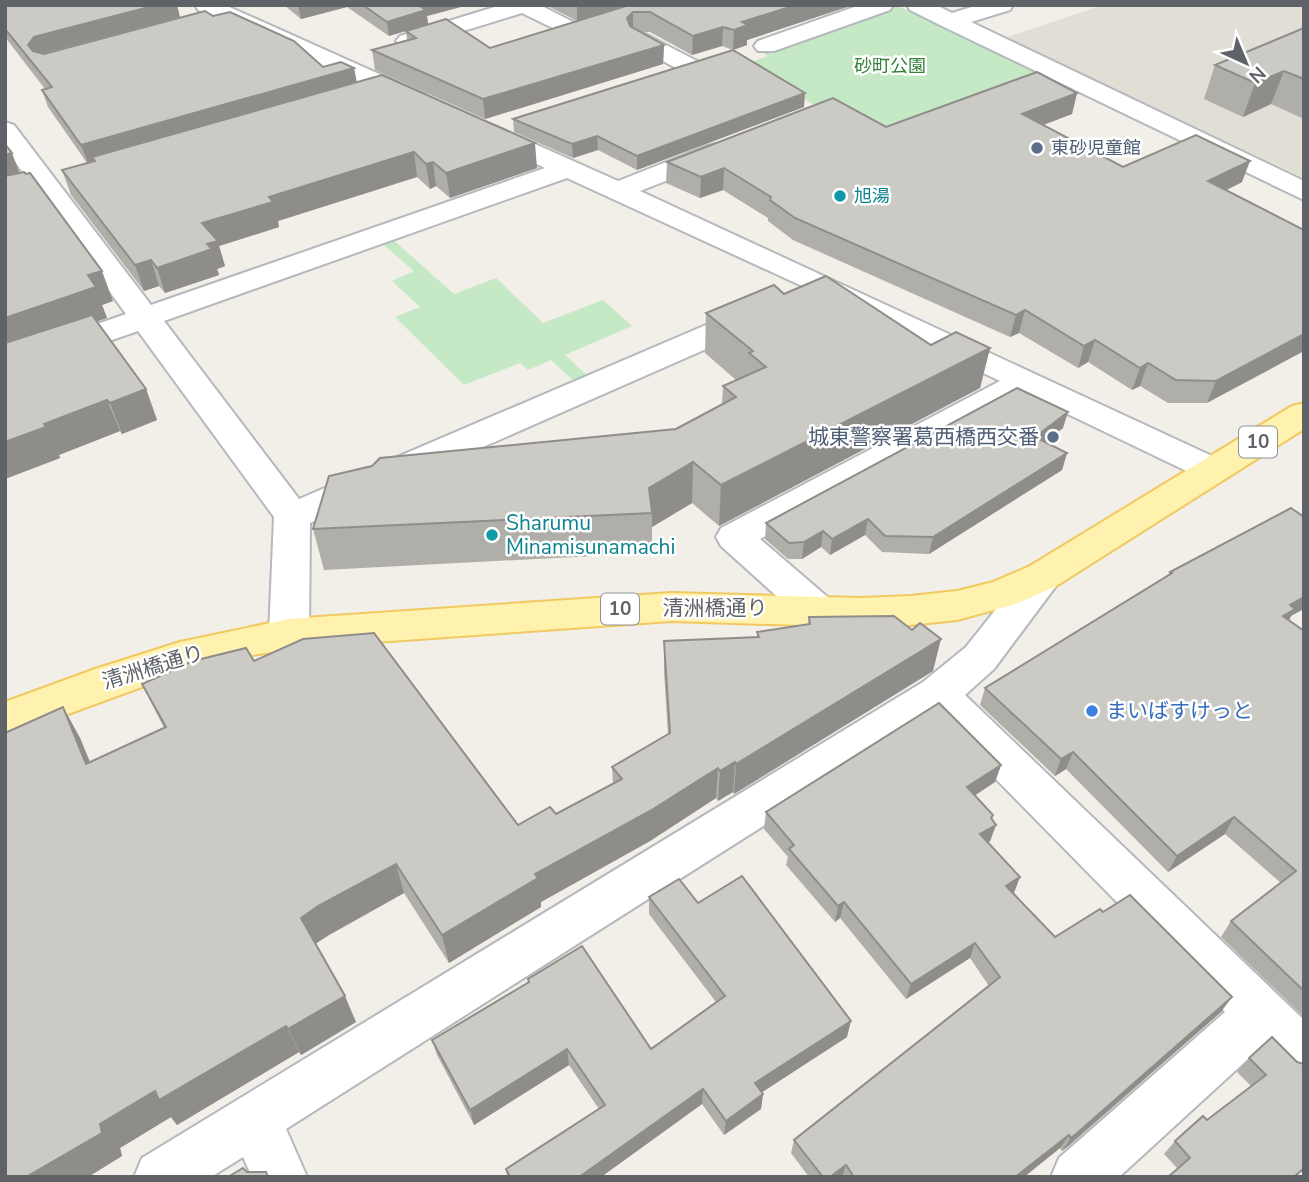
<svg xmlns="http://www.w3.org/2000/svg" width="1309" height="1182" viewBox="0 0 1309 1182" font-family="'Nunito Sans','Noto Sans JP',sans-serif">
  <rect width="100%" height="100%" fill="#f1efe8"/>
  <path fill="#e1ded6" d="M 1103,5 L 1304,5 L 1304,178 L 1005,38 Z"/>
  <g fill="#c5e8c5">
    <path d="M 896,5 L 1035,72 L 878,130 L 821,109 L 746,64 L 768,56 L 761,52 Z"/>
    <path d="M 391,238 L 454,294 L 496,278 L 543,323 L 603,300 L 632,326 L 565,355 L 588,376 L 575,382 L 551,360 L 528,370 L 520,363 L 464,385 L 395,317 L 420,307 L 392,281 L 414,271 L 380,242 Z"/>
  </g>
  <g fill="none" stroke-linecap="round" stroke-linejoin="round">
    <g stroke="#b5b8bc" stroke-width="4">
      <g id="minor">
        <path d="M 195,5 L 225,5 L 426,95 L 429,100 L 426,105 L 417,107 L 408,105 L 198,10 Z"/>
        <path d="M 501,5 L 540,5 L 577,24 L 636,5 L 670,5 L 667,10 L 575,39 L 522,13 L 408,48 L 400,46 L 396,41 L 400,36 Z"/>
        <path d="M 860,5 L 893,5 L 890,10 L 774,51 L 758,51 L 754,46 L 758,41 Z"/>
        <path d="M 907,5 L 936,5 L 952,13 L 978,5 L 1013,5 L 1010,10 L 971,22 L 1304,181 L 1304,200 L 942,26 L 910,10 Z"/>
        <path d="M 641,32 L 697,61 L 701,66 L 697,71 L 681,71 L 633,44 L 630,39 L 633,34 Z"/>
        <path d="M 5,122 L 14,125 L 151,305 L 545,168 L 479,137 L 475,132 L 479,127 L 488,124 L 497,127 L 618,181 L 707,146 L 716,144 L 725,146 L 729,152 L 725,158 L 640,191 L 1225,462 L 1231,470 L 1225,478 L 1213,482 L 1201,478 L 1026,394 L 760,539 L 831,600 L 837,610 L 831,620 L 817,624 L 803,620 L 721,546 L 716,537 L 721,528 L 1000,381 L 813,291 L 567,178 L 164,321 L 299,499 L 741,310 L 752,308 L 763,310 L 767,317 L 763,324 L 310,523 L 309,634 L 303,645 L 289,649 L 275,645 L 269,634 L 274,517 L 138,331 L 5,377 L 5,356 L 126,314 L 5,148 Z"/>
        <path d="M 1043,562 L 1056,566 L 1062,576 L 1056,586 L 994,669 L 965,695 L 1304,1020 L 1304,1081 L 1286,1074 L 1260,1048 L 1119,1177 L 1051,1177 L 1059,1158 L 1225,1012 L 935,717 L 286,1129 L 307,1177 L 252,1177 L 243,1157 L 211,1177 L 134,1177 L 142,1158 L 923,682 L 966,647 L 1030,566 Z"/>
      </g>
    </g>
    <g stroke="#f2c960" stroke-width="4">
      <path id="major" d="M 1304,403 L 1304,429 L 1056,586 L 1016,604 L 957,620 L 910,625 L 861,627 L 671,621 L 306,647 L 252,655 L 180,673 L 5,737 L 5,702 L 95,669 L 180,642 L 289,619 L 671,593 L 861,598 L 910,596 L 957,591 L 993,582 L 1030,566 L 1292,406 Z"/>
    </g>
    <use href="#minor" fill="#fff" fill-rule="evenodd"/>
    <use href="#major" fill="#fff2af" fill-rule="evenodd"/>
  </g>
  <g fill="#afaea9">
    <path d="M 5,5 L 180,17 L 42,54 L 44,54 L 213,16 L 323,67 L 354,68 L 357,82 L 537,168 L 450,198 L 436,186 L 430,189 L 417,177 L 278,221 L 279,227 L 219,246 L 225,266 L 217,269 L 219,275 L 165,293 L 159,286 L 144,291 L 71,195 L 62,170 L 87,163 L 48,107 L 42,90 L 45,89 L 5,37 Z"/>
    <path d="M 284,5 L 468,5 L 427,16 L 428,24 L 490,48 L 577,21 L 546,5 L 627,5 L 579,21 L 629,5 L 853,5 L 747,40 L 747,45 L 733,50 L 804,107 L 637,170 L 598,150 L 573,158 L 514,132 L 513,119 L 733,50 L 722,46 L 692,55 L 650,32 L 640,32 L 664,45 L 663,64 L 485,119 L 375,70 L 372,50 L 407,40 L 406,31 L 389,36 L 347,7 L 301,19 Z"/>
    <path d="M 1304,28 L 1304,119 L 1271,104 L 1243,117 L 1204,99 L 1215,65 Z"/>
    <path d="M 1077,93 L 1072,114 L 1042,125 L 1123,167 L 1242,182 L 1226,190 L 1304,230 L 1207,403 L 1168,403 L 1140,386 L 1132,390 L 1088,362 L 1078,368 L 1019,333 L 1010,337 L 793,240 L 768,221 L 768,218 L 723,190 L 700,198 L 666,183 L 667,162 L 886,127 Z"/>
    <path d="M 5,144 L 19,173 L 113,301 L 102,305 L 107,318 L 97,321 L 146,389 L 157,420 L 122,434 L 120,431 L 59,455 L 60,458 L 5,479 Z"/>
    <path d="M 784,294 L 931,345 L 990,348 L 980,388 L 719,526 L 692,503 L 652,527 L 652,553 L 324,570 L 313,529 L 676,429 L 722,404 L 723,386 L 736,380 L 705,353 L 706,313 Z"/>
    <path d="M 1063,428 L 1045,442 L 1067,453 L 1062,470 L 929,554 L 882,552 L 865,535 L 830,555 L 821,547 L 802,559 L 788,559 L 765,539 L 766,523 Z"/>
    <path d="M 1170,572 L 1291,616 L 1289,620 L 1304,631 L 1304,1017 L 1221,937 L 1231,921 L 1281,883 L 1225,834 L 1168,872 L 1066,769 L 1055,776 L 980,705 L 985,688 L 1168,576 Z"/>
    <path d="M 809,617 L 933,671 L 734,794 L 733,792 L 718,801 L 716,798 L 650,841 L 541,902 L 541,907 L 449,963 L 404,893 L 329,935 L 315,944 L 356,1022 L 301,1055 L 299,1052 L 177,1125 L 171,1117 L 120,1148 L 122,1156 L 88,1177 L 63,707 L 80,738 L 90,762 L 164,728 L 142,684 L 254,661 L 518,825 L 556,814 L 613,783 L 612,767 L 668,735 L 664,672 L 664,641 L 757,637 L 757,632 L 808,624 Z"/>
    <path d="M 1001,765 L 995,782 L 975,795 L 993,815 L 992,819 L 996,825 L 990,841 L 987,843 L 1014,893 L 1055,937 L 1221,1012 L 1068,1147 L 1062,1151 L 1060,1148 L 1024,1177 L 809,1177 L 791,1153 L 794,1140 L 989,986 L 970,958 L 906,999 L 840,918 L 835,922 L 786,865 L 788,857 L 764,829 L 766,812 Z"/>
    <path d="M 649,897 L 698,903 L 847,1037 L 762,1092 L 763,1094 L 761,1109 L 724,1135 L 702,1104 L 601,1177 L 507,1177 L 506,1169 L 599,1109 L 569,1065 L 474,1125 L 437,1055 L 432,1040 L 528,983 L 528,979 L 651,1049 L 716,1002 L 649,914 Z"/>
    <path d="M 1249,1058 L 1297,1062 L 1304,1064 L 1304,1169 L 1295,1177 L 1178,1169 L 1164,1154 L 1175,1141 L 1207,1120 L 1251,1086 L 1237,1072 Z"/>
  </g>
  <g fill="#8f8d8a">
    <path d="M 157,5 L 177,5 L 180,17 L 40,54 L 34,62 L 28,45 L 34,37 Z"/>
    <path d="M 298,5 L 347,5 L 347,7 L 301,19 Z"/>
    <path d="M 417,5 L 468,5 L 427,16 L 428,24 L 389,36 L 387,22 Z"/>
    <path d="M 577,5 L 627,5 L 577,21 Z"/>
    <path d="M 796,5 L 853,5 L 747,40 L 747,45 L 733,50 L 734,30 L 742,22 Z"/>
    <path d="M 633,12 L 633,31 L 627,18 Z"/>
    <path d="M 723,27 L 722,46 L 692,55 L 693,36 Z"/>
    <path d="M 664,45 L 663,64 L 485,119 L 483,99 Z"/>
    <path d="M 354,68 L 357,85 L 92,157 L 94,161 L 88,163 L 81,145 Z"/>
    <path d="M 1284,71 L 1271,104 L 1243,117 L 1255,83 Z"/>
    <path d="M 805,93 L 804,107 L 637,170 L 637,156 Z"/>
    <path d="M 1077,93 L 1072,114 L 1017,135 L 1022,114 Z"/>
    <path d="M 597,136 L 598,150 L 573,158 L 572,144 Z"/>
    <path d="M 535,143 L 537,168 L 450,198 L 446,173 Z"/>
    <path d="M 414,152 L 417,177 L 278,221 L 279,227 L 219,246 L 225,266 L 217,269 L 219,275 L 165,293 L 157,268 L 202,223 L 269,197 Z"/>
    <path d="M 12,153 L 23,182 L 5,188 L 5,155 Z"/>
    <path d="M 1250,161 L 1242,182 L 1201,203 L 1208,181 Z"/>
    <path d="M 433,162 L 436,186 L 430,189 L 426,164 Z"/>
    <path d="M 724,168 L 723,190 L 700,198 L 701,177 Z"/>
    <path d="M 151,260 L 159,286 L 144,291 L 135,265 Z"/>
    <path d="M 102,271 L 113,301 L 102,305 L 107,318 L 5,353 L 5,318 L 88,275 Z"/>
    <path d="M 1025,310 L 1019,333 L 1010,337 L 1016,315 Z"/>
    <path d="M 1304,334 L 1304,351 L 1207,403 L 1216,381 Z"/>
    <path d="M 1095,340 L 1088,362 L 1078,368 L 1084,346 Z"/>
    <path d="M 990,348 L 980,388 L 719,526 L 721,485 Z"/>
    <path d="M 1148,363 L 1140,386 L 1132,390 L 1140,368 Z"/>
    <path d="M 146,389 L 157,420 L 122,434 L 110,403 Z"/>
    <path d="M 107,400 L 120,431 L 59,455 L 60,458 L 5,479 L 5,442 L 44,424 Z"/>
    <path d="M 1068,412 L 1063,428 L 1031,454 L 1035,437 Z"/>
    <path d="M 1067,453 L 1062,470 L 929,554 L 933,537 Z"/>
    <path d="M 693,462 L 692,503 L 652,527 L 652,513 L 649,488 Z"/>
    <path d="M 868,519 L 865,535 L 830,555 L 832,539 Z"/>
    <path d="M 823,531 L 821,547 L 802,559 L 804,542 Z"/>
    <path d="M 1304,597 L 1304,609 L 1291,616 L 1286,626 L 1274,633 L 1290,605 Z"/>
    <path d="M 941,639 L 933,671 L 734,794 L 736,764 Z"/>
    <path d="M 63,707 L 80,738 L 103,794 L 86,764 Z"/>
    <path d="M 1073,752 L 1066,769 L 1055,776 L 1061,759 Z"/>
    <path d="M 735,762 L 733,792 L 718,801 L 720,771 Z"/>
    <path d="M 1001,765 L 995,782 L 962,804 L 967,787 Z"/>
    <path d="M 718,768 L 716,798 L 650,841 L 541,902 L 541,907 L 449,963 L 442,935 L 535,874 Z"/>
    <path d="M 993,815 L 988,829 L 996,825 L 990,841 L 974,851 L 980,834 Z"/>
    <path d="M 1234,817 L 1225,834 L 1168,872 L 1177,856 Z"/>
    <path d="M 396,864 L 404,893 L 329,935 L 312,946 L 301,918 L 318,906 Z"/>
    <path d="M 1020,877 L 1014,893 L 1006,886 Z"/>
    <path d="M 844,902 L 840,918 L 835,922 L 838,906 Z"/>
    <path d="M 975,943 L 970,958 L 906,999 L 911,984 Z"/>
    <path d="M 345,996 L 356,1022 L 301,1055 L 288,1029 Z"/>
    <path d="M 1232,997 L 1221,1012 L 1062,1151 L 1071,1138 Z"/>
    <path d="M 851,1021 L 847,1037 L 753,1098 L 755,1083 Z"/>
    <path d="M 286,1026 L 299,1052 L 177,1125 L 171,1117 L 120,1148 L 122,1156 L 88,1177 L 26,1177 L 100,1124 L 155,1091 Z"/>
    <path d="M 567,1049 L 569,1065 L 474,1125 L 470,1110 Z"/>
    <path d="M 703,1089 L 702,1104 L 601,1177 L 583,1177 L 582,1175 Z"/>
    <path d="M 763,1094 L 761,1109 L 724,1135 L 726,1121 Z"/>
    <path d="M 1069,1135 L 1060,1148 L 1024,1177 L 1015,1177 Z"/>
    <path d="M 846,1165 L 842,1177 L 830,1177 Z"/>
  </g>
  <g fill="#cccac5" stroke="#8f8d8a" stroke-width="2">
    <path d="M 5,5 L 157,5 L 34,37 L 28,45 L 33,51 L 44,54 L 205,11 L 213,16 L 230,12 L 294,41 L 323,67 L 341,62 L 354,68 L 81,145 L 42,90 L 52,87 L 5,29 Z"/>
    <path d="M 363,5 L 418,5 L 426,10 L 387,22 Z"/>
    <path d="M 629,5 L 796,5 L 742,22 L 748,25 L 734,30 L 723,27 L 693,36 L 650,12 L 633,12 L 627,18 L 630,26 L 664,45 L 483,99 L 372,50 L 416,38 L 406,31 L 446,19 L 490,48 Z"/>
    <path d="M 1304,28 L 1304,79 L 1284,71 L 1255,83 L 1215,65 Z"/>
    <path d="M 733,50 L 805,93 L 637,156 L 597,136 L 572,144 L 513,119 Z"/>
    <path d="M 1037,72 L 1077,93 L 1022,114 L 1123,167 L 1196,135 L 1250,161 L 1208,181 L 1304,230 L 1304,334 L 1216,381 L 1176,380 L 1148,363 L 1140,368 L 1095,340 L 1084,346 L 1025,310 L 1016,315 L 795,218 L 770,200 L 771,197 L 724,168 L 701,177 L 667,162 L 833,98 L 886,127 Z"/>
    <path d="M 382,75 L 535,143 L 446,173 L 433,162 L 426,164 L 414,152 L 269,197 L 273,202 L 202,223 L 218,241 L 207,244 L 212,249 L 157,268 L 151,260 L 135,265 L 62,170 L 95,161 L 92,157 Z"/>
    <path d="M 5,144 L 12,153 L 5,155 Z"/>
    <path d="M 24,172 L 26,174 L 30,173 L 102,271 L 88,275 L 96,287 L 5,318 L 5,176 Z"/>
    <path d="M 826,276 L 931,345 L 956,332 L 990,348 L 721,485 L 693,462 L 649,488 L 652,513 L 313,529 L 329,476 L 372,466 L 380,458 L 676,429 L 736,397 L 723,386 L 766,367 L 749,353 L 753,351 L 706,313 L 774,285 L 784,294 Z"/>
    <path d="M 92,315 L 146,389 L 110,403 L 107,400 L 44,424 L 46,427 L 5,442 L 5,343 Z"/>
    <path d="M 1017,388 L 1068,412 L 1035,437 L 1067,453 L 933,537 L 885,536 L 868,519 L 832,539 L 823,531 L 804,542 L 789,543 L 766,523 Z"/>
    <path d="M 1291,508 L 1304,517 L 1304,597 L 1290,605 L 1295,609 L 1283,616 L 1304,631 L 1304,991 L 1231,921 L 1296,871 L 1234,817 L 1177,856 L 1073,752 L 1061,759 L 985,688 L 1172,573 L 1170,572 Z"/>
    <path d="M 894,616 L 912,630 L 920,623 L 941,639 L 736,764 L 735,762 L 720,771 L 718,768 L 650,811 L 535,874 L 538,878 L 442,935 L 396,864 L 318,906 L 301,918 L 345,996 L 288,1029 L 286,1026 L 159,1100 L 155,1091 L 100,1124 L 102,1133 L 26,1177 L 5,1177 L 5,733 L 63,707 L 86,764 L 166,727 L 142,684 L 193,661 L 246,648 L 254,661 L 303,639 L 374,633 L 518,825 L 550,807 L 556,814 L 622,779 L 612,767 L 670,733 L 664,641 L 759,637 L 757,632 L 810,624 L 809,617 Z"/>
    <path d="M 939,703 L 1001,765 L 967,787 L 993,815 L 991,818 L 996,825 L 980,834 L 1020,877 L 1006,886 L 1055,937 L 1100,909 L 1103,912 L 1130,895 L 1232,997 L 1076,1134 L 1071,1138 L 1069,1135 L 1015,1177 L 854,1177 L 846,1165 L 830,1177 L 823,1177 L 794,1140 L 1000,977 L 975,943 L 911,984 L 844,902 L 838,906 L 789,849 L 794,845 L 766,812 Z"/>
    <path d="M 742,876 L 851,1021 L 755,1083 L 763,1094 L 726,1121 L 703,1089 L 582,1175 L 583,1177 L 510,1177 L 506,1169 L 605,1105 L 567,1049 L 470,1110 L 432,1040 L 529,982 L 528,979 L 582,946 L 651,1049 L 725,996 L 649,897 L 679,879 L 698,903 Z"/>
    <path d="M 1272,1037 L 1297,1062 L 1304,1064 L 1304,1168 L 1294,1177 L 1168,1177 L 1190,1158 L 1175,1141 L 1203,1116 L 1207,1120 L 1266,1075 L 1249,1058 Z"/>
    <path d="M 243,1168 L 247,1172 L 266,1172 L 268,1177 L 228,1177 Z"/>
  </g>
  <g fill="#5c6f8a" stroke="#fff" stroke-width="2.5">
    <circle cx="1037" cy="148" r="7"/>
    <circle cx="1053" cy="437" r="7"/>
  </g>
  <g fill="#0f9aa8" stroke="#fff" stroke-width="2.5">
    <circle cx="840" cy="196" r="7"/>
    <circle cx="492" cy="535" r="7"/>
  </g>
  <circle fill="#3f7fe0" stroke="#fff" stroke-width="2.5" cx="1092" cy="711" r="7"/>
  <g text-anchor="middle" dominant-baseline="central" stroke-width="5" stroke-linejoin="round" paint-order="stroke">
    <g font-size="18" fill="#348238" stroke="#fff">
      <text x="890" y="66">砂町公園</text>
    </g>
    <g font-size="18" fill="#4e5e75" stroke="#fff" text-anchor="start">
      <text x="1051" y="148">東砂児童館</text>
    </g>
    <g font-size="18" fill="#0d838f" stroke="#fff" text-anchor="start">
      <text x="854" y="196">旭湯</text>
    </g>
    <g fill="#fff" stroke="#8f9295" stroke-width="2">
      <rect x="1239" y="426.5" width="38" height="31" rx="5"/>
      <rect x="601" y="593.5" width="38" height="31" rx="5"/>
    </g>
    <g font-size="19" font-weight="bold" fill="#5f6368">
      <text x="1258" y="442">10</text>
      <text x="620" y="609">10</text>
    </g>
    <g font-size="21" fill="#4e5e75" stroke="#fff" text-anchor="end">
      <text x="1039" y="437">城東警察署葛西橋西交番</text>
    </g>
    <g font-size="21" fill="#0d838f" stroke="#fff" text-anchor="start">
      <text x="506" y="523">Sharumu<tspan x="506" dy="24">Minamisunamachi</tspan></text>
    </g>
    <g font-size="21" fill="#5f6368" stroke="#fff">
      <text x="715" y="608">清洲橋通り</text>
      <text transform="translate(153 667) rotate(-17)">清洲橋通り</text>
    </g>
    <g font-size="21" fill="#366cbe" stroke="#fff" text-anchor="start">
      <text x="1106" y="711">まいばすけっと</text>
    </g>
  </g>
  <rect width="1309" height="1182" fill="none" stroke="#5f6368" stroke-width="14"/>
  <g transform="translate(1246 63) rotate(136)" stroke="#ffffff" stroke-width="5" paint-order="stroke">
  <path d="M0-5L12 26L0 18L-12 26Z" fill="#5f6368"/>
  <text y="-10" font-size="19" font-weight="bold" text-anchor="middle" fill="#5f6368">N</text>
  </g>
</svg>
